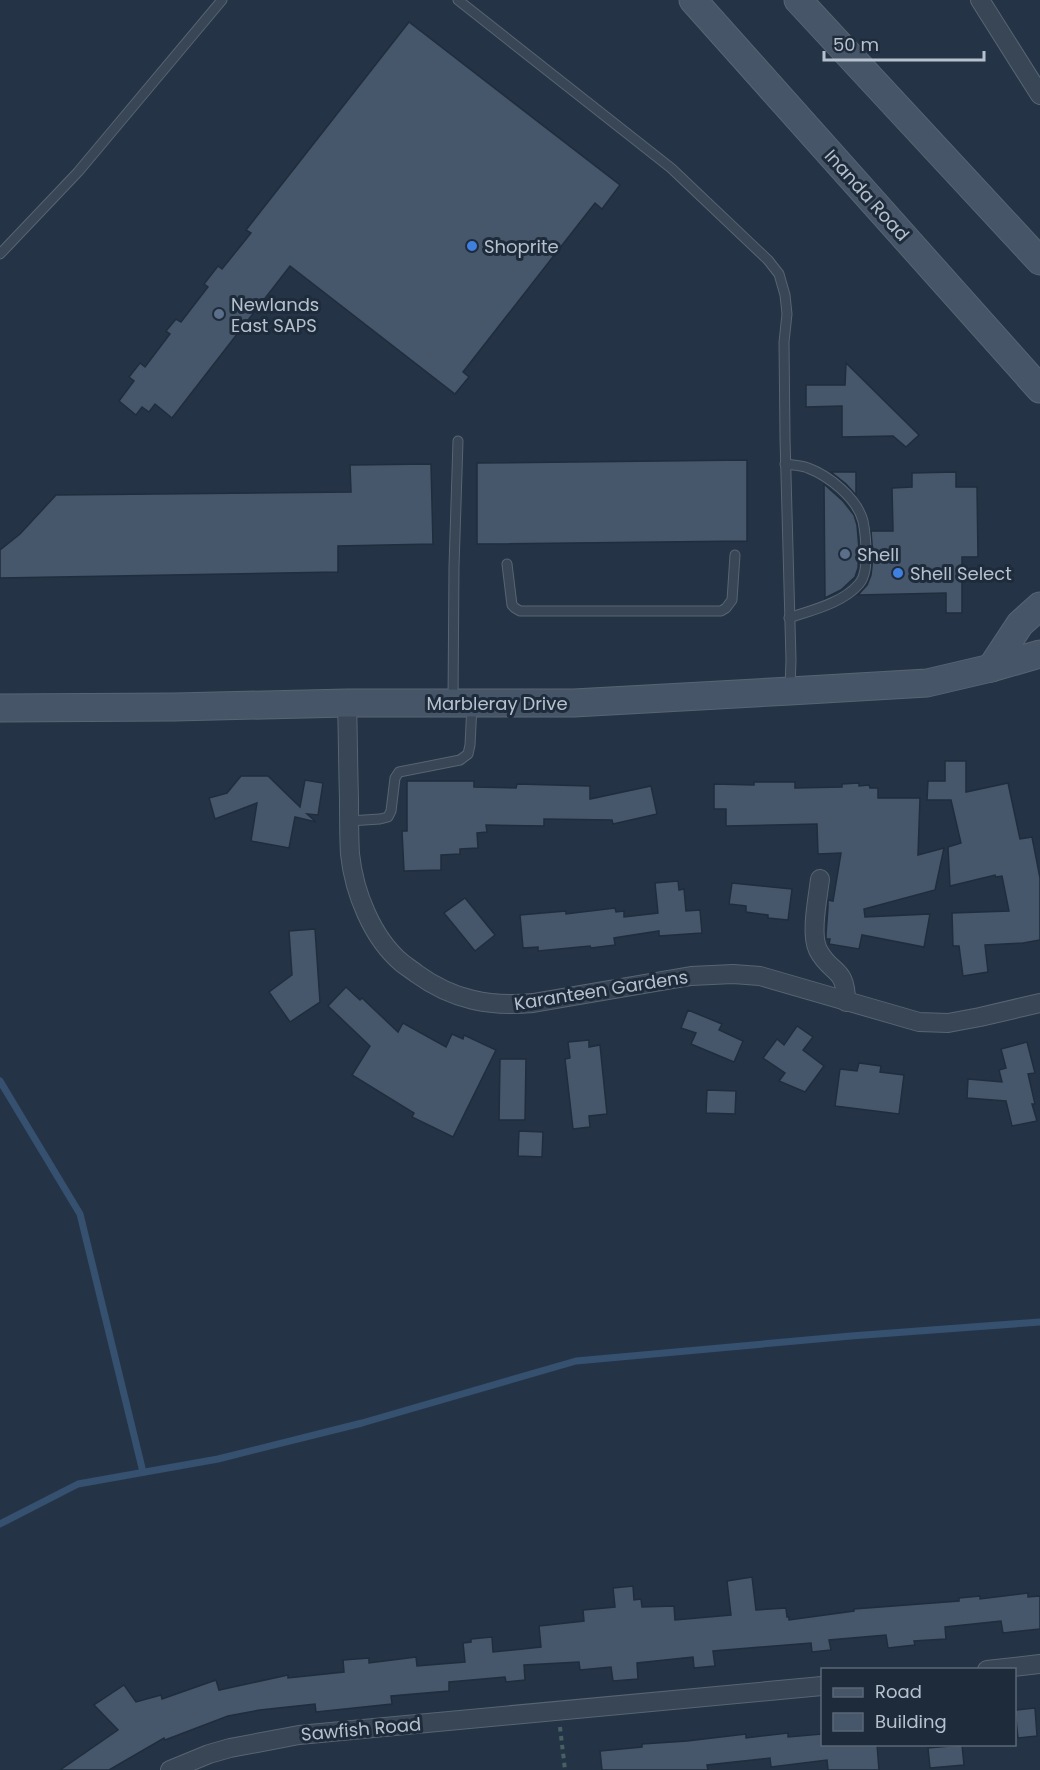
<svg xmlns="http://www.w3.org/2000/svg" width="1040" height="1770" viewBox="0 0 1040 1770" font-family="Poppins,sans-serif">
  <rect width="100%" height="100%" fill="#243446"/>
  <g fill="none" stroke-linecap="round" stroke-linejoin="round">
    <g stroke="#36506f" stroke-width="7">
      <path d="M 0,1081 L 80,1214 L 143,1472"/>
      <path d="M 0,1524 L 78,1484 L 218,1459 L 362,1423 L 576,1361 L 851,1336 L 1040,1322"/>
    </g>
  </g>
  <g fill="#46566b" stroke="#202d3d" stroke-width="1.5">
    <path d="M 409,22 L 620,185 L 602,209 L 595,203 L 463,372 L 469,377 L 455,394 L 290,266 L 172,418 L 155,404 L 149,412 L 142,407 L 136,415 L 119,401 L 134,381 L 129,377 L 140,363 L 145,367 L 170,334 L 166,331 L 176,319 L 181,322 L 208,287 L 204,284 L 218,266 L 222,269 L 251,233 L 246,230 Z"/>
    <path d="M 846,363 L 919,435 L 906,447 L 893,436 L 842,437 L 842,406 L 806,407 L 806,385 L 845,385 Z"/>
    <path d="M 747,460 L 747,541 L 477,544 L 477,463 Z"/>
    <path d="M 431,464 L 433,544 L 338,546 L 338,572 L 0,578 L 0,550 L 20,534 L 56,495 L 351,492 L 350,465 Z"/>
    <path d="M 831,472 L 856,472 L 856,495 L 846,484 Z"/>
    <path d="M 956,472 L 956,487 L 977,487 L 978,557 L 962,557 L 962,613 L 946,613 L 946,593 L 858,595 L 867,585 L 871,575 L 873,557 L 871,531 L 893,531 L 892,488 L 912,487 L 912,473 Z"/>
    <path d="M 824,484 L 843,501 L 854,515 L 857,525 L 859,549 L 858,568 L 855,577 L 841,590 L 825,598 Z"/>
    <path d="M 945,761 L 966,761 L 966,792 L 1008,783 L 1020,839 L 1032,837 L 1040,878 L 1040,940 L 1023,943 L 985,945 L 988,972 L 963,976 L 959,946 L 953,946 L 952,913 L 1009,911 L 1002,876 L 996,877 L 995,875 L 950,886 L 948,847 L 961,843 L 951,800 L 927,800 L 928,781 L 945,781 Z"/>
    <path d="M 241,776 L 268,776 L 300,807 L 305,780 L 323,783 L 318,815 L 307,814 L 316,822 L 295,817 L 289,848 L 251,841 L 257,803 L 215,819 L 209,798 L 227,793 Z"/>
    <path d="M 407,781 L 474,781 L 474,787 L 516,788 L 517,784 L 590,786 L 590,799 L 651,786 L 657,814 L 613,824 L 612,820 L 544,819 L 544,826 L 486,825 L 487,832 L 477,833 L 478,848 L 460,849 L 460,854 L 441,855 L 441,870 L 404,871 L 402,831 L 407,831 Z"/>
    <path d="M 754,782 L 795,782 L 795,788 L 842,787 L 842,784 L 859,783 L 859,786 L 869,785 L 870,788 L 878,788 L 878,798 L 920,798 L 918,855 L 944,848 L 935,890 L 864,909 L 865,917 L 930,914 L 924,947 L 862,935 L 859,949 L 829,944 L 830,939 L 826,939 L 826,934 L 828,907 L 828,900 L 833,901 L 841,853 L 818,854 L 817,824 L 726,826 L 726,809 L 714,809 L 714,784 L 754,785 Z"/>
    <path d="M 678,881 L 679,890 L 684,889 L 686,911 L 700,910 L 702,933 L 659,936 L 659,931 L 614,938 L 615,945 L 591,948 L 590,946 L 538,951 L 538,947 L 523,948 L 520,915 L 566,911 L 566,914 L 615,908 L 616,912 L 624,911 L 624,917 L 658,913 L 655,883 Z"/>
    <path d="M 732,883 L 792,889 L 788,920 L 768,918 L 768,915 L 746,912 L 746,906 L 729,904 Z"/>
    <path d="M 465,898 L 495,935 L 475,951 L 444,913 Z"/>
    <path d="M 315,929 L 320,1002 L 290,1022 L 269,992 L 292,975 L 289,931 Z"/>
    <path d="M 346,987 L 360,1000 L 362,998 L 398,1032 L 403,1023 L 446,1047 L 452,1034 L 463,1039 L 464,1035 L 496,1050 L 453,1137 L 412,1117 L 414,1113 L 352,1075 L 370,1046 L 328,1006 Z"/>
    <path d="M 688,1010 L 722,1024 L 719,1030 L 743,1041 L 734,1062 L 691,1044 L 696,1033 L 681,1028 Z"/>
    <path d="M 797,1026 L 813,1037 L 803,1050 L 824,1066 L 805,1092 L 779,1081 L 785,1073 L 763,1058 L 777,1039 L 784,1045 Z"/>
    <path d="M 589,1040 L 589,1047 L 600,1045 L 607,1114 L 589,1116 L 590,1127 L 573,1129 L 565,1059 L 570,1058 L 568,1042 Z"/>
    <path d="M 1027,1042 L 1035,1073 L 1028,1074 L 1035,1104 L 1032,1104 L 1037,1121 L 1012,1126 L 1006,1101 L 967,1098 L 968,1079 L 1002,1082 L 999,1070 L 1006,1068 L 1001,1049 Z"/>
    <path d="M 500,1059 L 526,1059 L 525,1120 L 499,1120 Z"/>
    <path d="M 859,1063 L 881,1066 L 880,1072 L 904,1075 L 899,1114 L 835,1106 L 840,1069 L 857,1071 Z"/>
    <path d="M 707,1090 L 736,1091 L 735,1114 L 706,1113 Z"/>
    <path d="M 519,1131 L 543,1132 L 542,1157 L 518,1156 Z"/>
    <path d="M 752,1577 L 756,1610 L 786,1608 L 787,1617 L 789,1617 L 789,1620 L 854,1611 L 854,1609 L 959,1601 L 959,1598 L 980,1596 L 980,1599 L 1028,1593 L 1028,1597 L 1040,1596 L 1040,1629 L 1003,1633 L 1001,1621 L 945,1627 L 946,1639 L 914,1641 L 915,1645 L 888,1648 L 886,1635 L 829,1640 L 831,1650 L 812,1652 L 811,1643 L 713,1651 L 715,1666 L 694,1668 L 693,1657 L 637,1663 L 638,1679 L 613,1681 L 611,1667 L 580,1670 L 579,1662 L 524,1665 L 525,1680 L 506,1682 L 505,1677 L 449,1682 L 449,1691 L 391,1696 L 392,1704 L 316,1712 L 315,1704 L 260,1710 L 228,1716 L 165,1740 L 164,1738 L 109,1770 L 60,1770 L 118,1730 L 94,1705 L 124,1685 L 136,1702 L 161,1695 L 162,1699 L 216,1680 L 219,1690 L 288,1675 L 288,1678 L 344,1672 L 343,1660 L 369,1658 L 369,1663 L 416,1657 L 417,1666 L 465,1662 L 463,1643 L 471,1642 L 471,1639 L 492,1637 L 493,1652 L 541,1647 L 539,1626 L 584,1621 L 583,1610 L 615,1607 L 613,1588 L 633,1586 L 634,1600 L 641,1599 L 642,1607 L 674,1606 L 675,1620 L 731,1615 L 727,1581 Z"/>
    <path d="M 1035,1708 L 1037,1736 L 1018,1738 L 1015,1710 Z"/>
    <path d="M 788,1733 L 788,1737 L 822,1734 L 822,1744 L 877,1744 L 879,1770 L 828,1770 L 827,1760 L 771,1767 L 770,1758 L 707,1765 L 708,1770 L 602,1770 L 600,1751 L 642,1747 L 642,1744 L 687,1741 L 746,1734 L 746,1738 Z"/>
    <path d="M 962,1745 L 964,1765 L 930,1768 L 928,1748 Z"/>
  </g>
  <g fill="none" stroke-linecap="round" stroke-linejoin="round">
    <g stroke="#586472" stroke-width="11">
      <g id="lane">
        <path d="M 458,0 L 671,168 L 768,260 L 779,274 L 785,295 L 787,314 L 784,342 L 785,438 L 791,660 L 790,687"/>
        <path d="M 0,254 L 78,172 L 222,0"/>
        <path d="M 785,464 C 792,465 801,465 808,468 C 829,476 857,498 863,521 C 865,531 866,542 866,553 C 866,563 866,576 859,584 C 843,603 812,610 789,618"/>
        <path d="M 507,564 L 512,605 L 515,608 L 520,611 L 721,611 L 726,608 L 732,600 L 735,555"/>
        <path d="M 453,700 L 454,567 L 458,441"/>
        <path d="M 349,821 L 380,819 L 388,817 L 391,811 L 395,778 L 399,772 L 460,760 L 468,754 L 470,745 L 472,705"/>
      </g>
    </g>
    <g stroke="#586472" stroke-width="20">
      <g id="street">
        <path d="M 980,0 L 1040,95"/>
        <path d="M 347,703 C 348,735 348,767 349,799 C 349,817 349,836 350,854 C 354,892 372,938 402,963 C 407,967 412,970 417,974 C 453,1000 490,1007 533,1003 L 691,976 L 733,974 L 760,976 L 919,1022 L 948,1023 L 980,1017 L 1040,1003"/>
        <path d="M 820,879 C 818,897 810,934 818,950 C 831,975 846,966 846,1002"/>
        <path d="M 987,1670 L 1040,1664"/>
        <path d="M 170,1770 L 209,1754 L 230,1748 L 299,1735 L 822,1686"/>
      </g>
    </g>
    <g stroke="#586472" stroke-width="29">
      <g id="secondary">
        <path d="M 693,0 L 1040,389"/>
        <path d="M 798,0 L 1040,261"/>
        <path d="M 991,668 L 1020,624 L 1040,606"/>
        <path d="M 0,708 L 175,707 L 347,703 L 574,703 L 790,691 L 927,683 L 991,668 L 1040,654"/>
      </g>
    </g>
    <path stroke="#456162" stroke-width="4" stroke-dasharray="4.5 4.5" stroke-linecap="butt" d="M 560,1727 L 565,1770"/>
    <use href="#lane" stroke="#394655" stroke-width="9"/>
    <use href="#street" stroke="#394655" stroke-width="18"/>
    <use href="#secondary" stroke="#475569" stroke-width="27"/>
  </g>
  <g fill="#3f7fe0" stroke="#1e2b3b" stroke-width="2">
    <circle cx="472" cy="246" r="6"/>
    <circle cx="898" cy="573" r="6"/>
  </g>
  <g fill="#5c6f8a" stroke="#1e2b3b" stroke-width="2">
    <circle cx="219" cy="314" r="6"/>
    <circle cx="845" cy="554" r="6"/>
  </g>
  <g text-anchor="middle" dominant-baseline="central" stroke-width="6" stroke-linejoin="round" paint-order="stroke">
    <g font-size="18" fill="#b7c1ce" stroke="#1e2b3b">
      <text transform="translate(867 195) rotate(48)">Inanda Road</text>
      <text x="497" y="703">Marbleray Drive</text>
      <text transform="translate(601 990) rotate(-9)">Karanteen Gardens</text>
      <text transform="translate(361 1729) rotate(-5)">Sawfish Road</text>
    </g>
    <g font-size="18" fill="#b7c1ce" stroke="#1e2b3b" text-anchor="start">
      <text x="484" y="246">Shoprite</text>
      <text x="231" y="304">Newlands<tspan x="231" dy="21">East SAPS</tspan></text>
      <text x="857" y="554">Shell</text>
      <text x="910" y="573">Shell Select</text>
    </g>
  </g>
  <rect x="821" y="1668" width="195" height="78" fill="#1e2b3b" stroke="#5b6776" stroke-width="1.5"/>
  <rect x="833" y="1688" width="30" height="9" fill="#475569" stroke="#5b6776" stroke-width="1.5"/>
  <text x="875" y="1698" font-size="18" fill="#b7c1ce">Road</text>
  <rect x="833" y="1713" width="30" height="18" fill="#46566b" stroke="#5b6776" stroke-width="1.5"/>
  <text x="875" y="1728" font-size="18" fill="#b7c1ce">Building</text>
  <path d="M824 51v9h160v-9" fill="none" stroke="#b7c1ce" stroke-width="3"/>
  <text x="833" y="51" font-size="18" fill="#b7c1ce" stroke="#1e2b3b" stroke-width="4.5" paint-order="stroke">50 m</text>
</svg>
